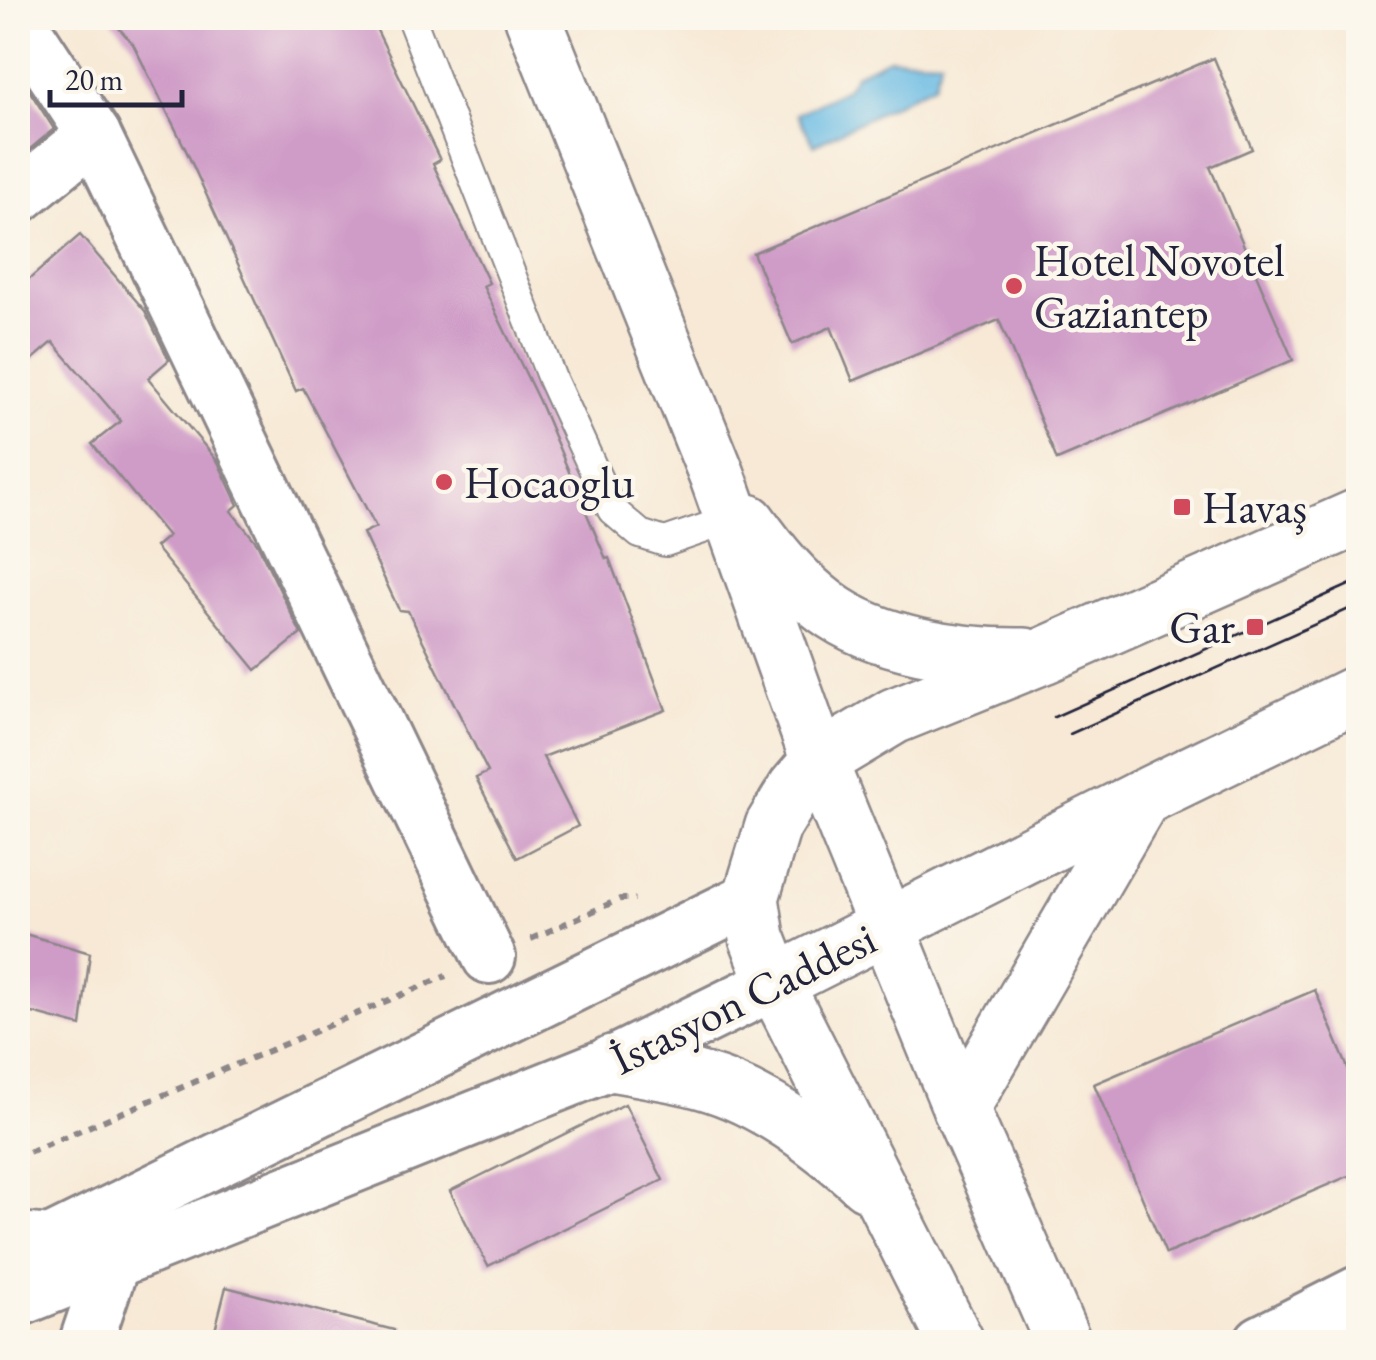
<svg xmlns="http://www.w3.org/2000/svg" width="1376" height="1360" viewBox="0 0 1376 1360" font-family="'EB Garamond',serif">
  <rect width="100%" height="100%" fill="#fbf7ec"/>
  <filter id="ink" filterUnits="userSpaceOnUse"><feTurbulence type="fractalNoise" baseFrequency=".01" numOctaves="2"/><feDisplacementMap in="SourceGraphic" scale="20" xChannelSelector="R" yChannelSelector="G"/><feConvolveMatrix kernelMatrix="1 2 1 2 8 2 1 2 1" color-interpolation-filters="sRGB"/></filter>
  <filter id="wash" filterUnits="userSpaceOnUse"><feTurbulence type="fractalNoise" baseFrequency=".0048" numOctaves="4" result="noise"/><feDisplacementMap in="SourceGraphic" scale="40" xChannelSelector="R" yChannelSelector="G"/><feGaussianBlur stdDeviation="2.25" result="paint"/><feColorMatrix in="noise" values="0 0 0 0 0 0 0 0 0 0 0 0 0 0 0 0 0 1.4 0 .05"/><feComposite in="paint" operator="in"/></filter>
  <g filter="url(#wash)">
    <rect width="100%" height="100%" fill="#f7e9d5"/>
    <path fill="#67bae3" stroke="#446e8f" stroke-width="2.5" d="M 889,58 L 941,60 L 934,84 L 814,145 L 797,114 L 846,89 L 856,74 Z"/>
    <g id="blocks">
      <g fill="#cf9bc7">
        <path d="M 110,18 L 371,18 L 440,160 L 433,164 L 489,283 L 483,286 L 539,401 L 606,559 L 609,558 L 666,710 L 543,757 L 578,826 L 517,858 L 476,778 L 488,772 L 408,611 L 399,610 L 363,533 L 376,527 L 303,388 L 296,391 L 185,148 L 133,44 Z"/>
        <path d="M 1214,58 L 1252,149 L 1210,167 L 1293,360 L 1057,460 L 999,320 L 853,381 L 831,327 L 792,344 L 753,253 Z"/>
        <path d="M 18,73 L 54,129 L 18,159 Z"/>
        <path d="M 80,235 L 145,311 L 169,360 L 148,378 L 218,462 L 238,505 L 231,511 L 257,543 L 301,634 L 256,670 L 155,547 L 168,536 L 92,444 L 121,421 L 53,342 L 18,372 L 18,289 Z"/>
        <path d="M 18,932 L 90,953 L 81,1026 L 18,1009 Z"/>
        <path d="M 1315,990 L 1358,1092 L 1358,1172 L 1166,1254 L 1094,1084 Z"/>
        <path d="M 625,1104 L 663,1180 L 488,1266 L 450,1191 Z"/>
        <path d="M 226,1287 L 394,1330 L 393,1342 L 212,1342 Z"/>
      </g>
    </g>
  </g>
  <g filter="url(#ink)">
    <use href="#blocks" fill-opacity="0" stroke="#8c8688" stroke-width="2.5"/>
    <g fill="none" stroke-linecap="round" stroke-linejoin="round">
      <g stroke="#8c8688" stroke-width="32">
        <path id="lane" d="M 411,18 L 552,379 L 612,510 L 640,534 L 665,542 L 732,519"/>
      </g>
      <g stroke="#8c8688" stroke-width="58">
        <g id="street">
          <path d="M 18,19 L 94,135 L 489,957"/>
          <path d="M 18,197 L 94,135"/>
          <path d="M 18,1239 L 50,1242 L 751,898"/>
          <path d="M 18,1300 L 612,1063 L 775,983"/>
          <path d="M 86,1342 L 112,1265"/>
          <path d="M 1261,1342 L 1358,1293"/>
        </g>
      </g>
      <g stroke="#8c8688" stroke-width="60">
        <g id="secondary">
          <path d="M 533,18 L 717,475 L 819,761 L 961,1109 L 1063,1342"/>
          <path d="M 748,522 C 771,554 794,583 826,607 C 876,645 963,657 1025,656"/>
          <path d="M 775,983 L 1142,798 L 1358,693"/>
          <path d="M 612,1063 C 642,1069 674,1073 703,1081 C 764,1098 821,1141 867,1183"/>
          <path d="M 961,1109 L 1142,798"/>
          <path d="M 956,1342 L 775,983 L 757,937 L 751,898 L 773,826 L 796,788 L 819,761 L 894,716 L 1043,656 L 1358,517"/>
        </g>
      </g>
      <g stroke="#8c8688" stroke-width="6" stroke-dasharray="8 8" stroke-linecap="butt">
        <path d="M 531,939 L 620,899 L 635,899"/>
        <path d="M 18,1161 L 19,1156 L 446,976"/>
      </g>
      <use href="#lane" stroke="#fff" stroke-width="28"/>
      <use href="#street" stroke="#fff" stroke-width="52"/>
      <use href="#secondary" stroke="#fff" stroke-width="55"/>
      <g stroke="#22223b" stroke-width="2.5">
        <path d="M 1054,717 L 1358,581"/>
        <path d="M 1070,734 L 1358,605"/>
      </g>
    </g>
  </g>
  <g fill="#d1495b" stroke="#fbf7ec" stroke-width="4">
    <circle cx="1014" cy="286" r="10"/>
    <circle cx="444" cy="482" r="10"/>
    <rect x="1172" y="497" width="20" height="20" rx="5"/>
    <rect x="1245" y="617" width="20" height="20" rx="5"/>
  </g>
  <g text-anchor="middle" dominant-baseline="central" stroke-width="9" stroke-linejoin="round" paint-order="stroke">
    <g font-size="45" fill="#22223b" stroke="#fbf7ec" text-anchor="start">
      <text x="1034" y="260">Hotel Novotel<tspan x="1034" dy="52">Gaziantep</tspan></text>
      <text x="464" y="482">Hocaoglu</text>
      <text x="1202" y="507">Havaş</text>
      <text x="1235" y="627" text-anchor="end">Gar</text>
    </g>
    <g font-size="45" fill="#22223b" stroke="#fbf7ec">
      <text transform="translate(743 998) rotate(-26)">İstasyon Caddesi</text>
    </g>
  </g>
  <rect width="1376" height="1360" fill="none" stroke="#fbf7ec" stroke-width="60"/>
  <path d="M50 90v15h132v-15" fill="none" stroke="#22223b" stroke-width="5"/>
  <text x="65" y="90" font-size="30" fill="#22223b" stroke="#fbf7ec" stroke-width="8" paint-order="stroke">20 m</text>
</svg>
